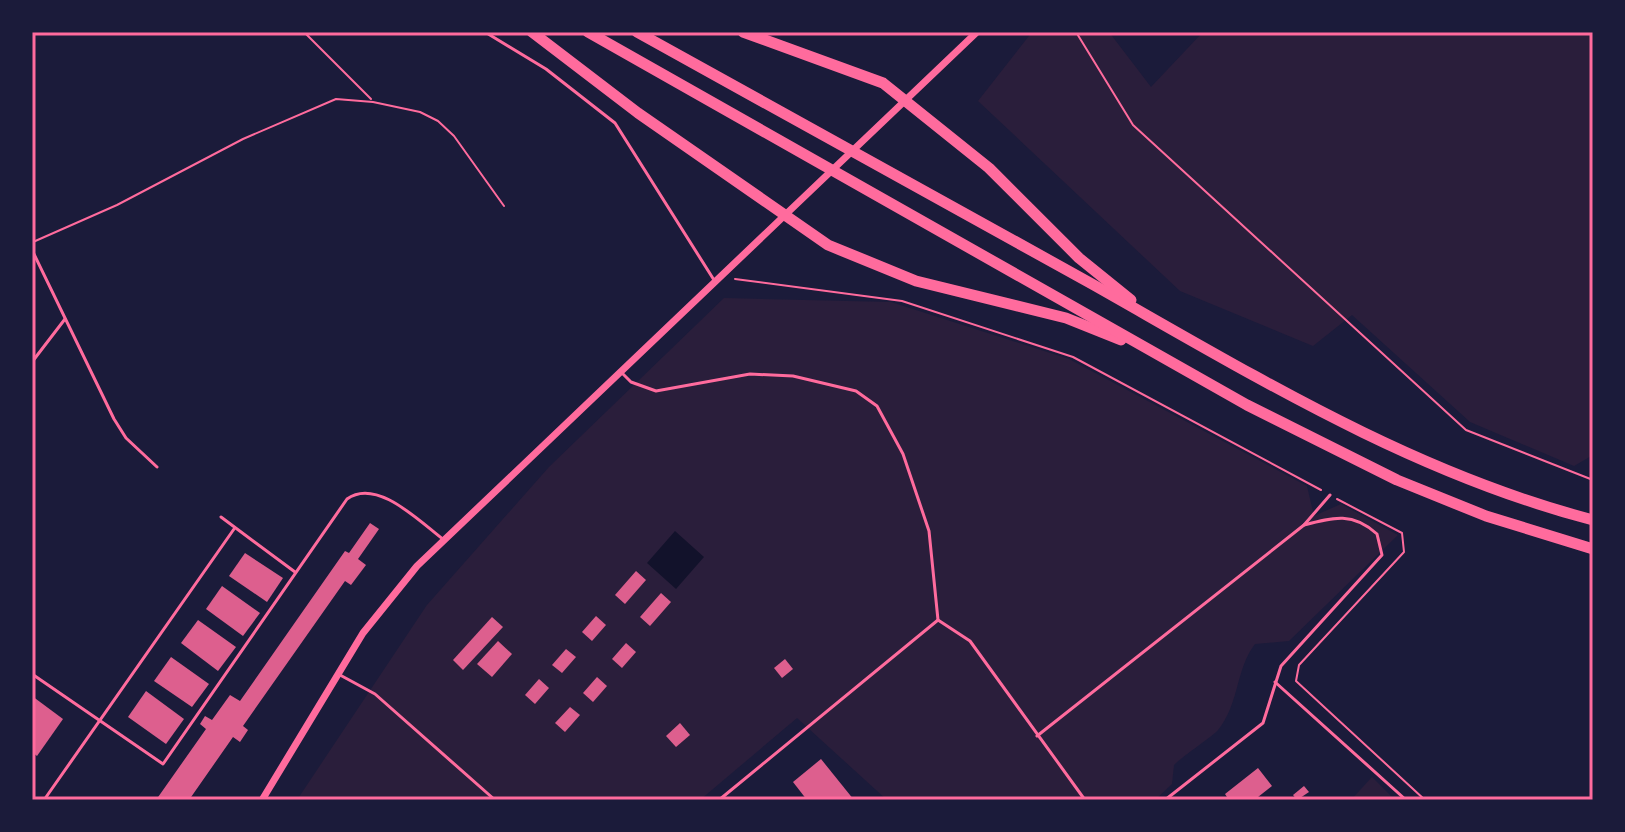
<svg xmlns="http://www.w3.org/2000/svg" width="1625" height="832" viewBox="0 0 1625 832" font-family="'Varela Round',sans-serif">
  <rect width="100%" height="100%" fill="#1b1b3a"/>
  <g fill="#2a1e3b">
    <path d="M 1032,32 L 1109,32 L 1151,87 L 1203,32 L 1593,32 L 1593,455 L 1574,466 L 1470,422 L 1352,315 L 1313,346 L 1180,291 L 978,101 Z"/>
    <path d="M 724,298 L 891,302 L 1069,359 L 1307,486 L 1314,516 L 1341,504 L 1398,535 L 1289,641 L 1255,644 C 1236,668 1239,705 1218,730 C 1212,737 1184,755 1174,765 L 1172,784 L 1155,800 L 887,800 L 797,718 L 700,800 L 297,800 L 427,605 L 549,467 Z"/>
    <path d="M 1372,777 L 1395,800 L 1351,800 Z"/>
  </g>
  <path fill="#12122b" d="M 675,531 L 704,557 L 676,589 L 647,563 Z"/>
  <g fill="#dd5f8e">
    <path d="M 370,523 L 379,529 L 358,559 L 366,565 L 351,585 L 345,581 L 243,726 L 248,730 L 240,742 L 233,737 L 189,800 L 156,800 L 206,729 L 200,724 L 205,716 L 212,720 L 230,695 L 240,701 L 345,551 L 349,553 Z"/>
    <path d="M 245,553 L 283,578 L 267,602 L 229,576 Z"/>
    <path d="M 636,571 L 646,580 L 625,604 L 615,595 Z"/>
    <path d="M 222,586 L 260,613 L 243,636 L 206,609 Z"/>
    <path d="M 661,593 L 671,602 L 650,626 L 640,617 Z"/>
    <path d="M 596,616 L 606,625 L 592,641 L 582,632 Z"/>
    <path d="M 492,617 L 503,627 L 463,670 L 453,660 Z"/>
    <path d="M 198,620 L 236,647 L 218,671 L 181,643 Z"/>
    <path d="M 498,641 L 512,654 L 492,677 L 477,664 Z"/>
    <path d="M 626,643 L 636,652 L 622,668 L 612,659 Z"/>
    <path d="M 566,649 L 576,657 L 562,673 L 552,665 Z"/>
    <path d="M 171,657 L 209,684 L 192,707 L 154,681 Z"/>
    <path d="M 785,659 L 793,669 L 782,678 L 774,668 Z"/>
    <path d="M 597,677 L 607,686 L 593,702 L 583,693 Z"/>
    <path d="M 539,679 L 549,688 L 535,704 L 525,695 Z"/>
    <path d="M 146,691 L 184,719 L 166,744 L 128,717 Z"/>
    <path d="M 32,696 L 63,719 L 37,756 L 32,752 Z"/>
    <path d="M 570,707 L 580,715 L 565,732 L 555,723 Z"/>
    <path d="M 680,723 L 690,735 L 676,747 L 666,736 Z"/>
    <path d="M 821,759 L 854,800 L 807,800 L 793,782 Z"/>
    <path d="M 1258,768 L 1272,786 L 1258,797 L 1261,800 L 1229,800 L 1225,794 Z"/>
    <path d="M 1304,786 L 1309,792 L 1297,800 L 1293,795 Z"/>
  </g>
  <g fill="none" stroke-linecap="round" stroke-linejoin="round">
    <g stroke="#ff6b9d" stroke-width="2">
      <path d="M 304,32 L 371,99"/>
      <path d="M 1076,32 L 1133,125 L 1466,430 L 1593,480"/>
      <path d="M 33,242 L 117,205 L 243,139 L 336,99 L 373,102 L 420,112 L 438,121 L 454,136 L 504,206"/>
      <path d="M 735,279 L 902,301 L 1073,357 L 1321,490"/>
      <path d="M 1337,499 L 1402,533 L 1404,552 L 1299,665 L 1296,681 L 1425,800"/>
    </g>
    <g stroke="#ff6b9d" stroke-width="3">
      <path d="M 485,32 L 546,69 L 615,123 L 714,280"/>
      <path d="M 32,250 L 114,419 L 126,438 L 157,467"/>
      <path d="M 32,362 L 65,319"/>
      <path d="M 622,373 L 631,382 L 656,391 L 750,374 L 793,376 L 856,391 L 877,406 L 903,454 L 929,531 L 938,620 L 970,641 L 1085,800"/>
      <path d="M 221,517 L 295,572"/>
      <path d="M 32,674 L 163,764 L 347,499 C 377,477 421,523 444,540"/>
      <path d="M 340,675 L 375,694 L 495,800"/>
      <path d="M 1275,682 L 1406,800"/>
      <path d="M 1037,736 L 1304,525 L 1330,495"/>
      <path d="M 44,800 L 234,529"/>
      <path d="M 719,800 L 938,620"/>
      <path d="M 1165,800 L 1263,723 L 1281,666 L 1382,555 L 1377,534 C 1353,512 1334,517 1304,525"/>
    </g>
    <path stroke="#ff6b9d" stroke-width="7" d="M 262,800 L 363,633 L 417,566 L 977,32"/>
    <g stroke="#ff6b9d" stroke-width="11">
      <path d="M 532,32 L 638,113 L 828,245 L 916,281 L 1066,318 L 1121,340"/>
      <path d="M 588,32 L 1247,405 L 1397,480 L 1486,516 L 1593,549"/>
      <path d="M 637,32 C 788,117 941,199 1092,284 C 1253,375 1412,473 1593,520"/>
      <path d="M 743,32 L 883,83 L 989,168 L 1079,258 L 1131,300"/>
    </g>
  </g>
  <rect width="1625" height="832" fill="none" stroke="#1b1b3a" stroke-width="68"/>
  <rect x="34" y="34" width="1557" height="764" fill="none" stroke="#ff6b9d" stroke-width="3"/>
</svg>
